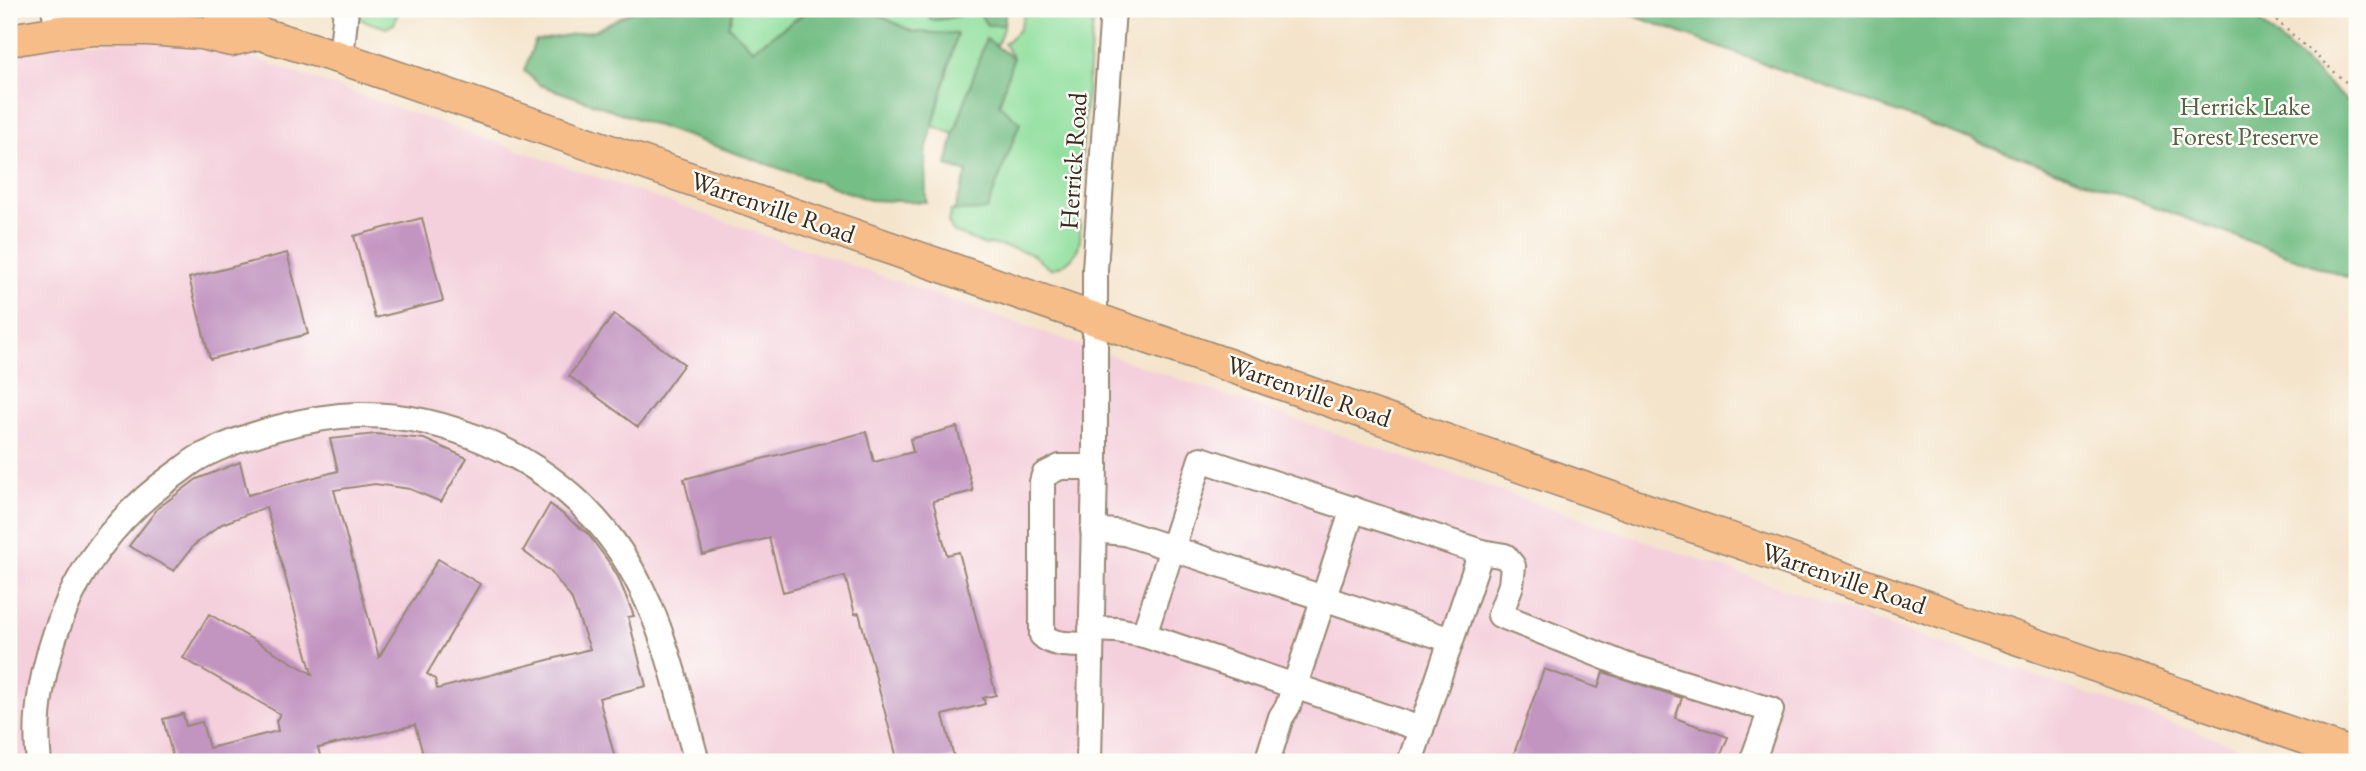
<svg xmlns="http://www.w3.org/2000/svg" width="2366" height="771" viewBox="0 0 2366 771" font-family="'EB Garamond',serif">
  <rect width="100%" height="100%" fill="#fdfcf7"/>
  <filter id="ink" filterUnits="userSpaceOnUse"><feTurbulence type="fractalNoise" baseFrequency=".0143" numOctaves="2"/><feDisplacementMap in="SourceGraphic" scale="14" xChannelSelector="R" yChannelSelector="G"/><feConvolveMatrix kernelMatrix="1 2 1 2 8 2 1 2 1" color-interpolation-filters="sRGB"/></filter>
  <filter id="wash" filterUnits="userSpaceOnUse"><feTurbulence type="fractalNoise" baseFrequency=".00686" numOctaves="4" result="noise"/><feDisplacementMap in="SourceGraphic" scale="28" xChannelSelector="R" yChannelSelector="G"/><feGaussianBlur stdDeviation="1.57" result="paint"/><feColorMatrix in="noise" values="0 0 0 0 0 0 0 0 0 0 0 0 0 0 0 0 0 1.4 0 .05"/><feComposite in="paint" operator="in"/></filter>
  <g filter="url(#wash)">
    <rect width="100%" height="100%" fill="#f4e4cb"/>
    <path fill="#f4cfdc" d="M 136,40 L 233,51 L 2283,762 L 9,762 L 9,55 L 60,43 Z"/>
    <g fill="#91df9e" stroke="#66845e" stroke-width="2">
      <path d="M 67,9 C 126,9 184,11 241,24 L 82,18 L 70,15 Z"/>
      <path d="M 354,9 L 399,9 L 394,24 L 386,28 L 362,20 Z"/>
      <path d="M 734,9 L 848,9 L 809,10 L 753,49 L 728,26 Z"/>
      <path d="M 867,9 L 929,9 L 930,20 C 948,21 961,14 978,11 L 987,25 L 1004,25 L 997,46 L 986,39 L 954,134 L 933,126 L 957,34 L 913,32 Z"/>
      <path d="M 1026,9 L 1094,9 L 1077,208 C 1081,228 1085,250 1066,263 C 1061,266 1055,269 1050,268 C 1043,266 1039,258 1033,255 C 1020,249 1004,247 990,244 L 985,245 L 953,232 L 948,222 L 951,211 L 987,209 L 1020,123 L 999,105 L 1013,58 L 1004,44 L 1019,30 Z"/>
    </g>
    <g fill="#74be85" stroke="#587452" stroke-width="2">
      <path d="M 636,9 L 734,9 L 728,26 L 753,49 L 809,10 L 867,9 L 913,32 L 957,34 L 925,155 L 926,202 L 870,200 L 540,85 L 524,71 L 535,41 L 596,30 Z"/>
      <path d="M 929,9 L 1006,9 L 1004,25 L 987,25 L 978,11 C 961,14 948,21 930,20 Z"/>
      <path d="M 1615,9 L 2246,9 L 2347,101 L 2357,107 L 2357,281 Z"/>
      <path d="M 986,39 L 1013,58 L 999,105 L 1020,122 L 987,210 L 954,211 L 967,172 L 947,166 L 954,134 Z"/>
    </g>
    <g id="blocks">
      <g fill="#c295c1">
        <path d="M 422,218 L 443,301 L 375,318 L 354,236 Z"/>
        <path d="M 287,253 L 308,334 L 210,359 L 189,278 Z"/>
        <path d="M 614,314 L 684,364 L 638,427 L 569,376 Z"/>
        <path d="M 957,427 L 973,491 L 933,501 L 947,555 L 959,552 L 996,695 L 983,698 L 985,704 L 943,715 L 954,757 L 936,762 L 898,762 L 859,613 L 855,614 L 845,576 L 783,592 L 769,538 L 703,555 L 684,479 L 866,432 L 874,462 L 913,452 L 910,439 Z"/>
        <path d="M 376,434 L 424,439 L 467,458 L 441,502 L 410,489 L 375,484 L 334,490 L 379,657 L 438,559 L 480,584 L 427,674 L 435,679 L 437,689 L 590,649 L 571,598 L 550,571 L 523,551 L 550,504 L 588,534 L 608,561 L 618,577 L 634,616 L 628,617 L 646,686 L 599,698 L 616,762 L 425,762 L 415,725 L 318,748 L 322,762 L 174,762 L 163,719 L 183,714 L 186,726 L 202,722 L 209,748 L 278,731 L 276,721 L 280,714 L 183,658 L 209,614 L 312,674 L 266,507 L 222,524 L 194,545 L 174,571 L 129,546 L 158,508 L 197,479 L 240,462 L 248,495 L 338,471 L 330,439 Z"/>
        <path d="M 1544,669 L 1598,688 L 1603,672 L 1682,698 L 1675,718 L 1728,737 L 1718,762 L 1511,762 Z"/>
      </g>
    </g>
  </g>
  <g filter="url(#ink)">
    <use href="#blocks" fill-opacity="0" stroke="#988774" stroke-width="2"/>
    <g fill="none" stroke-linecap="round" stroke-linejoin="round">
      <g stroke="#988774" stroke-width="28">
        <g id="minor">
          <path d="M 54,9 L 59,32"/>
          <path d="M 341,58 L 346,9"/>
          <path d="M 1093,530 L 1125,533 L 1451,640"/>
          <path d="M 1481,552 L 1505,556 L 1513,566 L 1511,585 L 1500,615 L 1625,665 L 1771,710 L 1752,762"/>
          <path d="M 1091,629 L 1117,630 L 1144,635 L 1421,729"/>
          <path d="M 1144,635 L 1201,459 L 1481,552 L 1410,762"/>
          <path d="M 1091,645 C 1075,644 1054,647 1042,635 L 1042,482 L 1044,475 L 1060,467 L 1095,467"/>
          <path d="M 39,762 C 33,714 44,661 62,616 C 85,557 126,509 177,473 C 186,467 194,459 204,455 C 247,434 309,416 358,415 C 445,413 537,455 595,519 C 658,589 673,675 697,762"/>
          <path d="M 1089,762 L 1095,467 L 1095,269 L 1113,9"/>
          <path d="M 1267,762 L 1281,717 L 1288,706 L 1353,509"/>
        </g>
      </g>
      <g stroke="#988774" stroke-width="35">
        <g id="major">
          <path d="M 219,9 L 235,12 L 258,33 L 341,58 L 2357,756"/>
          <path d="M 9,40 L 59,32 L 94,29 L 148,29 L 201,33 L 231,40 L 258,33"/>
        </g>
      </g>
      <path stroke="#988774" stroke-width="2.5" stroke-dasharray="2 5" stroke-linecap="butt" d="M 2268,9 L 2276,20 L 2357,92"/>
      <use href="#minor" stroke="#fff" stroke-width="24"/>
      <use href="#major" stroke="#f7bd88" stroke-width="32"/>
    </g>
  </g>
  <g text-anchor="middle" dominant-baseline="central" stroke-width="5" stroke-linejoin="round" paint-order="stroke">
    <g font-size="26" fill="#556044" stroke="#fdfcf7">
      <text x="2245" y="106">Herrick Lake<tspan x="2245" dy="30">Forest Preserve</tspan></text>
    </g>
    <g font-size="26" fill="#3b2a1e" stroke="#fdfcf7">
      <text transform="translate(1073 161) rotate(-86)">Herrick Road</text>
      <text transform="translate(773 207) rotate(19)">Warrenville Road</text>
      <text transform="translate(1309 391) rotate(19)">Warrenville Road</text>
      <text transform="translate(1844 578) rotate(19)">Warrenville Road</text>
    </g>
  </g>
  <rect width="2366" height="771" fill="none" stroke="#fdfcf7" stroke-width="35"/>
</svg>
